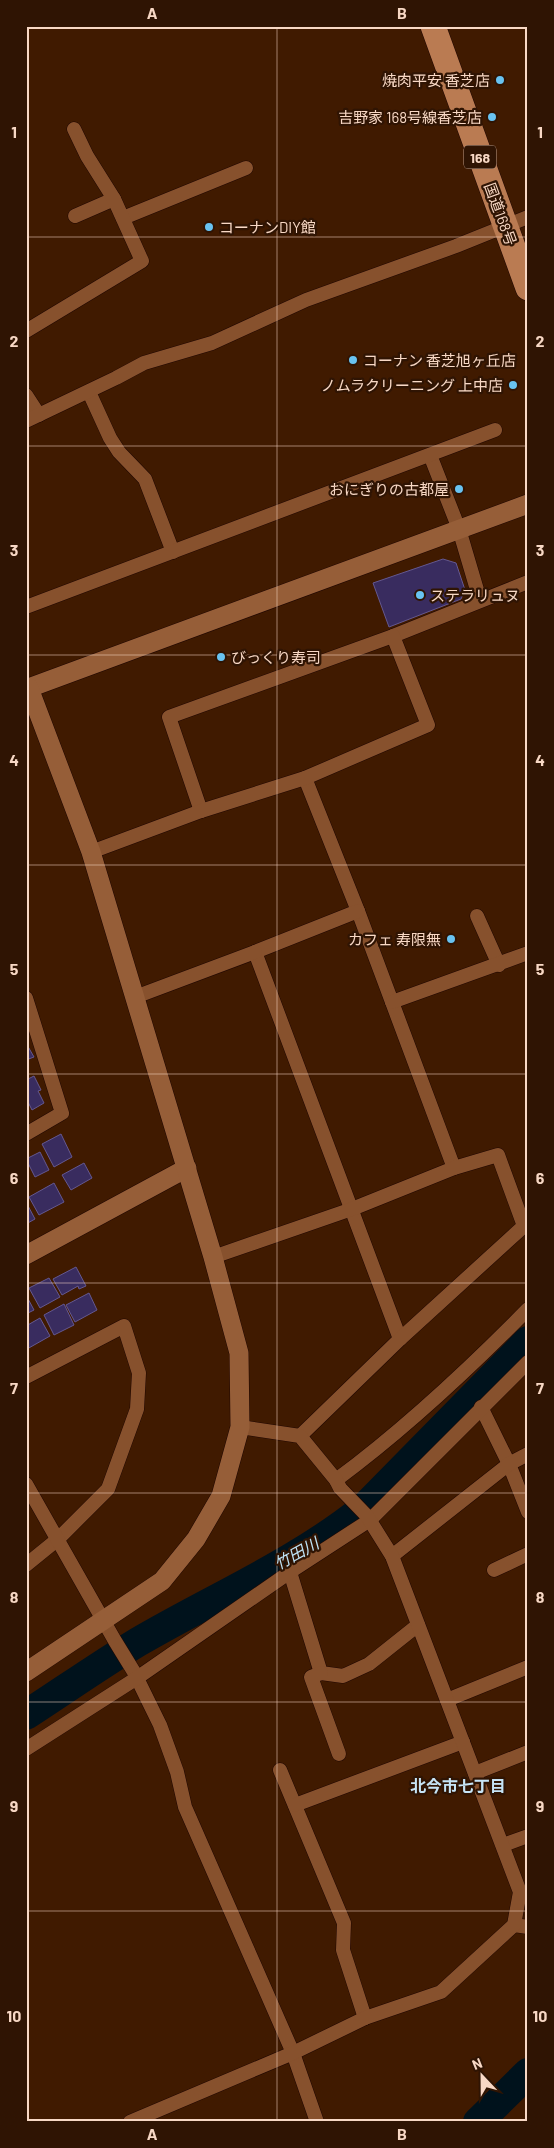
<svg xmlns="http://www.w3.org/2000/svg" width="554" height="2148" viewBox="0 0 554 2148" font-family="Barlow,'Noto Sans JP',sans-serif">
  <rect width="100%" height="100%" fill="#401a00"/>
  <g fill="none" stroke-linecap="round" stroke-linejoin="round">
    <g stroke="#00121c" stroke-width="30">
      <path d="M 26,1715 C 63,1691 100,1665 138,1642 C 213,1598 294,1564 363,1509 L 528,1341"/>
      <path d="M 478,2122 L 528,2073"/>
    </g>
  </g>
  <g fill="#392c5f" stroke="#645890">
    <path d="M 443,559 L 456,563 L 465,590 L 461,599 L 389,627 L 373,583 Z"/>
    <path d="M 26,1043 L 34,1057 L 26,1060 Z"/>
    <path d="M 34,1076 L 41,1090 L 38,1091 L 44,1103 L 32,1110 L 26,1098 L 26,1080 Z"/>
    <path d="M 61,1134 L 72,1157 L 54,1167 L 42,1144 Z"/>
    <path d="M 40,1152 L 49,1170 L 35,1177 L 26,1159 Z"/>
    <path d="M 84,1163 L 92,1178 L 71,1190 L 62,1175 Z"/>
    <path d="M 54,1183 L 64,1202 L 39,1215 L 29,1197 Z"/>
    <path d="M 26,1202 L 35,1219 L 26,1224 Z"/>
    <path d="M 76,1267 L 86,1286 L 79,1289 L 78,1286 L 62,1295 L 53,1279 Z"/>
    <path d="M 49,1278 L 60,1297 L 40,1308 L 29,1288 Z"/>
    <path d="M 89,1293 L 97,1310 L 75,1322 L 66,1305 Z"/>
    <path d="M 26,1295 L 34,1310 L 26,1314 Z"/>
    <path d="M 64,1304 L 74,1325 L 54,1335 L 44,1315 Z"/>
    <path d="M 40,1318 L 50,1336 L 27,1349 L 26,1326 Z"/>
  </g>
  <g fill="none" stroke-linecap="round" stroke-linejoin="round">
    <g stroke="#200700" stroke-width="15">
      <g id="street">
        <path d="M 75,216 L 114,199"/>
        <path d="M 123,218 L 246,168"/>
        <path d="M 26,331 L 142,261 L 114,199 L 87,156 L 74,129"/>
        <path d="M 89,392 L 110,438 L 119,452 L 145,479 L 173,552"/>
        <path d="M 26,395 L 39,415"/>
        <path d="M 26,421 L 116,378 L 144,363 L 212,343 L 306,300 L 456,246 L 528,217"/>
        <path d="M 430,455 L 459,529 L 480,600"/>
        <path d="M 26,607 L 495,430"/>
        <path d="M 305,778 L 358,911 L 454,1168"/>
        <path d="M 201,811 L 169,717 L 393,636 L 528,582"/>
        <path d="M 91,852 L 201,811 L 305,778 L 428,725 L 393,636"/>
        <path d="M 358,911 L 255,952 L 400,1339"/>
        <path d="M 477,916 L 499,965"/>
        <path d="M 135,997 L 255,952"/>
        <path d="M 26,998 L 62,1113 L 26,1134"/>
        <path d="M 392,1002 L 528,953"/>
        <path d="M 213,1257 L 352,1209 L 454,1168 L 498,1155 L 524,1226 L 400,1339 L 300,1436"/>
        <path d="M 26,1377 L 124,1326 L 139,1373 L 137,1409 L 108,1489 L 58,1539 L 26,1565"/>
        <path d="M 481,1407 L 509,1464 L 528,1512"/>
        <path d="M 336,1480 C 405,1429 468,1370 528,1309"/>
        <path d="M 26,1484 L 115,1641 L 134,1672 L 160,1725 L 177,1772 L 185,1807 L 293,2053 L 317,2122"/>
        <path d="M 392,1556 L 509,1464 L 528,1454"/>
        <path d="M 494,1570 L 528,1554"/>
        <path d="M 290,1572 L 321,1673 L 343,1676 L 369,1664 L 418,1625"/>
        <path d="M 321,1673 L 311,1677 L 339,1754"/>
        <path d="M 447,1700 L 528,1667"/>
        <path d="M 26,1749 L 137,1678 L 290,1572 L 370,1520 L 528,1362"/>
        <path d="M 280,1770 L 344,1923 L 343,1950 L 365,2018"/>
        <path d="M 475,1773 L 528,1752"/>
        <path d="M 295,1805 L 463,1742"/>
        <path d="M 503,1845 L 528,1836"/>
        <path d="M 514,1925 L 528,1927"/>
        <path d="M 130,2122 L 293,2053 L 365,2018 L 441,1992 L 514,1925 L 520,1892 L 392,1556 L 367,1516 L 340,1488 L 336,1480 L 300,1436 L 240,1427"/>
      </g>
    </g>
    <g stroke="#200700" stroke-width="20">
      <g id="secondary">
        <path d="M 26,689 L 528,504"/>
        <path d="M 26,1255 L 187,1168"/>
        <path d="M 26,1672 L 162,1581 L 196,1539 L 221,1496 L 240,1427 L 239,1353 L 213,1257 L 91,852 L 29,688"/>
      </g>
    </g>
    <g stroke="#200700" stroke-width="26">
      <path id="highway" d="M 433,26 L 528,288"/>
    </g>
    <use href="#street" stroke="#87512d" stroke-width="14"/>
    <use href="#secondary" stroke="#965e38" stroke-width="19"/>
    <use href="#highway" stroke="#ba7b52" stroke-width="25"/>
  </g>
  <path fill="none" stroke="#f8d8c5" stroke-width="1" stroke-opacity="0.55" d="M 277,26 L 277,2122M 26,237 L 528,237M 26,446 L 528,446M 26,655 L 528,655M 26,865 L 528,865M 26,1074 L 528,1074M 26,1283 L 528,1283M 26,1493 L 528,1493M 26,1702 L 528,1702M 26,1911 L 528,1911"/>
  <g fill="#69c3f1" stroke="#2f1403" stroke-width="2">
    <circle cx="500" cy="80" r="5"/>
    <circle cx="492" cy="117" r="5"/>
    <circle cx="209" cy="227" r="5"/>
    <circle cx="353" cy="360" r="5"/>
    <circle cx="513" cy="385" r="5"/>
    <circle cx="459" cy="489" r="5"/>
    <circle cx="420" cy="595" r="5"/>
    <circle cx="221" cy="657" r="5"/>
    <circle cx="451" cy="939" r="5"/>
  </g>
  <g text-anchor="middle" dominant-baseline="central" stroke-width="4.5" stroke-linejoin="round" paint-order="stroke">
    <rect fill="#2f1403" stroke="#bc9d8b" stroke-width="1" x="464" y="145.5" width="32" height="23" rx="4"/>
    <g font-size="14" font-weight="bold" fill="#f8d8c5">
      <text x="480" y="157">168</text>
    </g>
    <g font-size="15" fill="#f8d8c5" stroke="#2f1403" text-anchor="end">
      <text x="490" y="80">焼肉平安 香芝店</text>
      <text x="482" y="117">吉野家 168号線香芝店</text>
      <text x="219" y="227" text-anchor="start">コーナンDIY館</text>
      <text x="363" y="360" text-anchor="start">コーナン 香芝旭ヶ丘店</text>
      <text x="503" y="385">ノムラクリーニング 上中店</text>
      <text x="449" y="489">おにぎりの古都屋</text>
      <text x="430" y="595" text-anchor="start">ステラリュヌ</text>
      <text x="231" y="657" text-anchor="start">びっくり寿司</text>
      <text x="441" y="939">カフェ 寿限無</text>
    </g>
    <g font-size="15" fill="#f8d8c5" stroke="#2f1403">
      <text transform="translate(501 214) rotate(70)">国道168号</text>
    </g>
    <g font-size="16" font-style="italic" fill="#bfe3f7" stroke="#2f1403">
      <text transform="translate(296 1553) rotate(-29)">竹田川</text>
    </g>
    <g font-size="16" font-weight="bold" fill="#c6e4f6" stroke="#2f1403">
      <text x="458" y="1785">北今市七丁目</text>
    </g>
  </g>
  <rect width="554" height="2148" fill="none" stroke="#2f1403" stroke-width="55"/>
  <g transform="translate(482 2076) rotate(338)" stroke="#2f1403" stroke-width="4" paint-order="stroke">
  <path d="M0-4L9 19L0 12L-9 19Z" fill="#f8d8c5"/>
  <text y="-8" font-size="14" font-weight="bold" text-anchor="middle" fill="#f8d8c5">N</text>
  </g>
  <rect x="28" y="28" width="498" height="2092" fill="none" stroke="#f8d8c5" stroke-width="2"/>
  <g font-size="16" text-anchor="middle" font-weight="bold" fill="#f8d8c5">
    <text x="152" y="19">A</text>
    <text x="402" y="19">B</text>
    <text x="14" y="138">1</text>
    <text x="540" y="138">1</text>
    <text x="14" y="347">2</text>
    <text x="540" y="347">2</text>
    <text x="14" y="556">3</text>
    <text x="540" y="556">3</text>
    <text x="14" y="766">4</text>
    <text x="540" y="766">4</text>
    <text x="14" y="975">5</text>
    <text x="540" y="975">5</text>
    <text x="14" y="1184">6</text>
    <text x="540" y="1184">6</text>
    <text x="14" y="1394">7</text>
    <text x="540" y="1394">7</text>
    <text x="14" y="1603">8</text>
    <text x="540" y="1603">8</text>
    <text x="14" y="1812">9</text>
    <text x="540" y="1812">9</text>
    <text x="14" y="2022">10</text>
    <text x="540" y="2022">10</text>
    <text x="152" y="2140">A</text>
    <text x="402" y="2140">B</text>
  </g>
</svg>
